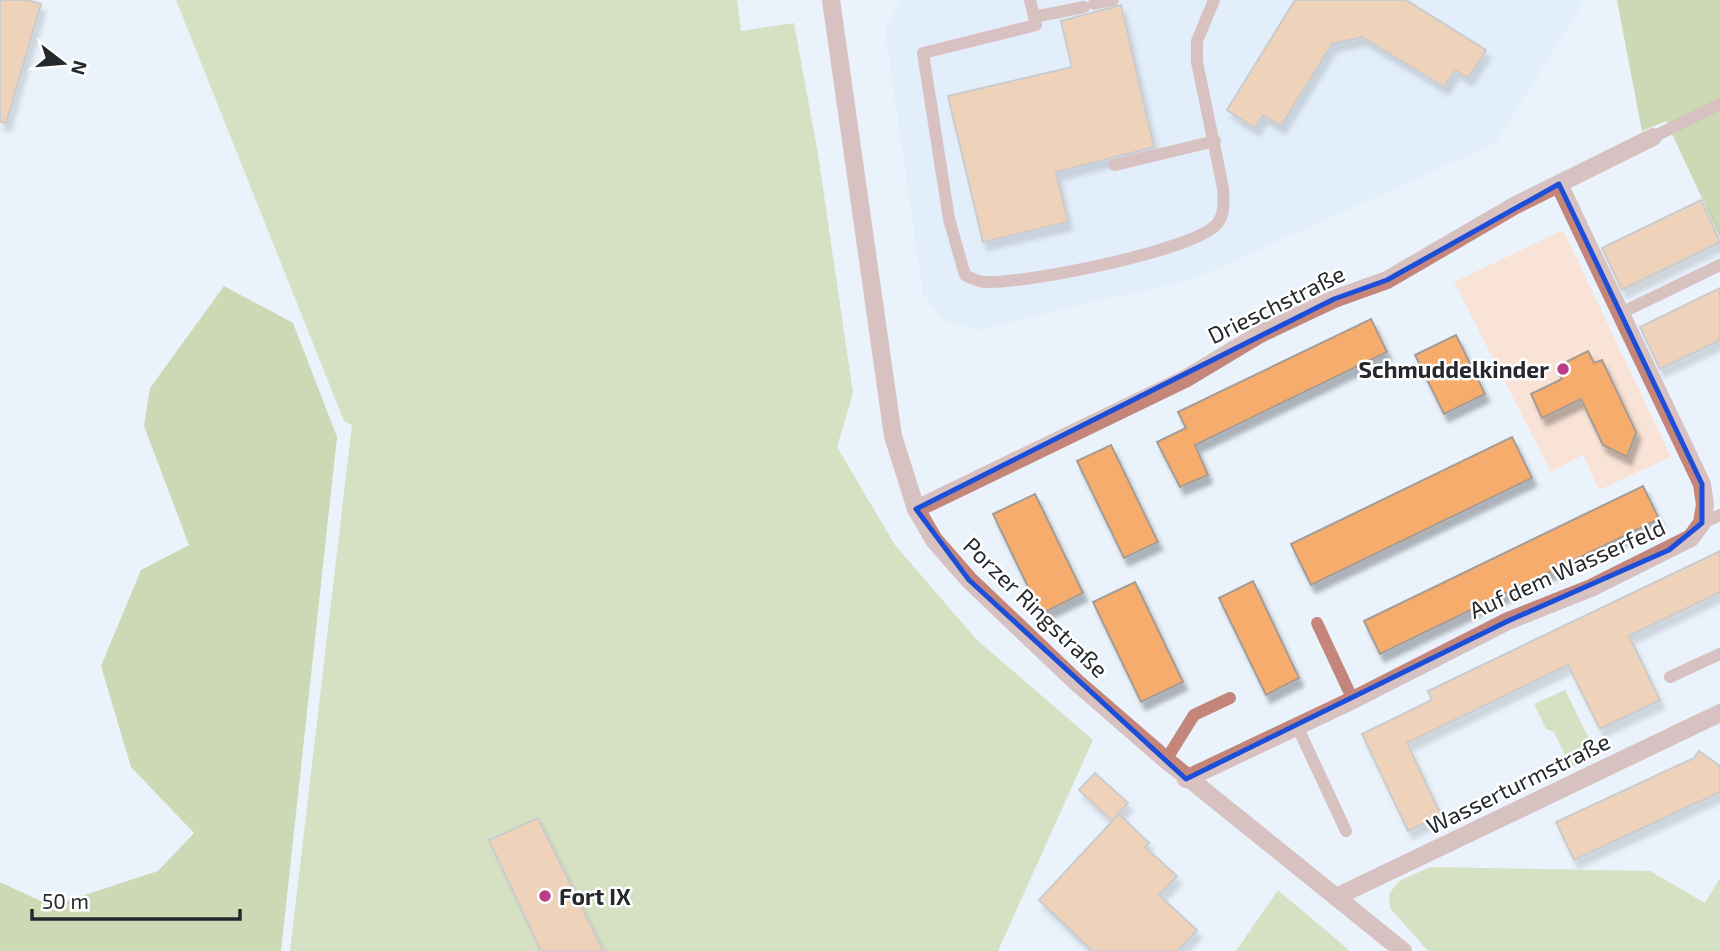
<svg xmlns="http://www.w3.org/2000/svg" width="1720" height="951" viewBox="0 0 1720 951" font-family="'Exo 2',sans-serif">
  <defs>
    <filter id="shadow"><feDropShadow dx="4.5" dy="8" stdDeviation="2" flood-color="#0004"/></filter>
  </defs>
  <rect width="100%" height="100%" fill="#eaf3fc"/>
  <path fill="#d9e8f7" d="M 899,0 L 1585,0 L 1496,143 L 1196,278 L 977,330 L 944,320 L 923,294 L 885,30 Z"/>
  <path fill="#f9e3d6" d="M 1563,230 L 1671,457 L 1599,490 L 1583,455 L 1551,472 L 1454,282 Z"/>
  <g fill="#bfcd7f">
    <path d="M 176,0 L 737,0 L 741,31 L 794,23 L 818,154 L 853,393 L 837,447 L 895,545 L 977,640 L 1093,740 L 998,951 L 290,951 L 352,425 L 344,421 Z"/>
    <path d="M 1565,690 L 1597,755 L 1571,768 L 1554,732 L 1546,729 L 1534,704 Z"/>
    <path d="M 1430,867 L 1650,871 L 1705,903 L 1720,878 L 1720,951 L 1428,951 L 1390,908 L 1389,894 L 1399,881 Z"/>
    <path d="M 1278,890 L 1350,951 L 1236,951 Z"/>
  </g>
  <g fill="#abb95e">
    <path d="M 1617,0 L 1720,0 L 1720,237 L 1666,121 L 1642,131 Z"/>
    <path d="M 224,286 L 293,323 L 337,437 L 281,951 L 0,951 L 0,882 L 51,906 L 158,871 L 194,833 L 131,767 L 101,666 L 141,570 L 189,545 L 144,426 L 150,388 Z"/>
  </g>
  <g fill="#f6ac6c" stroke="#a69c94" stroke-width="2" filter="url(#shadow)">
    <path d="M 0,0 L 28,0 L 41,4 L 6,123 L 0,122 Z"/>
    <path d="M 1295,0 L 1406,0 L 1486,50 L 1468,78 L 1455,70 L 1444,87 L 1362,37 L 1332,44 L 1281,126 L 1263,115 L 1255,128 L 1227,110 Z"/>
    <path d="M 1121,5 L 1154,147 L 1056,172 L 1068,222 L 983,242 L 948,96 L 1072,67 L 1061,21 Z"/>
    <path d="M 1701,200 L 1720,242 L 1622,290 L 1602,248 Z"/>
    <path d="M 1720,288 L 1720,340 L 1660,369 L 1640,327 Z"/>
    <path d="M 1371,319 L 1387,352 L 1195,445 L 1208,475 L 1180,487 L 1157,442 L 1186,428 L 1178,412 Z"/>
    <path d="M 1456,335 L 1485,394 L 1444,414 L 1415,355 Z"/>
    <path d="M 1588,351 L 1594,363 L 1602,360 L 1636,432 L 1627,457 L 1603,445 L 1581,399 L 1542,418 L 1531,394 L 1562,379 L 1556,367 Z"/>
    <path d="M 1512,437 L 1532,478 L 1311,585 L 1291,544 Z"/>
    <path d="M 1111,445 L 1158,542 L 1124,558 L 1077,461 Z"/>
    <path d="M 1643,486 L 1659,519 L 1380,654 L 1364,621 Z"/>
    <path d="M 1035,494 L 1083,593 L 1041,614 L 993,514 Z"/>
    <path d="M 1720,551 L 1720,592 L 1629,636 L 1660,700 L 1600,729 L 1568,665 L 1407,743 L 1441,815 L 1408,831 L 1362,734 L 1432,700 L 1428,691 Z"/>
    <path d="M 1253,581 L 1299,678 L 1266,695 L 1219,598 Z"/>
    <path d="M 1135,582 L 1183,682 L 1141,702 L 1093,602 Z"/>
    <path d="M 1699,751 L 1720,766 L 1720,792 L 1574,860 L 1556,822 L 1694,758 Z"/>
    <path d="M 1095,773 L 1128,803 L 1112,821 L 1079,790 Z"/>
    <path d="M 1119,814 L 1149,843 L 1145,847 L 1177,876 L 1159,895 L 1197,930 L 1177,951 L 1092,951 L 1039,900 Z"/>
    <path d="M 538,818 L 603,951 L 541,951 L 489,840 Z"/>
  </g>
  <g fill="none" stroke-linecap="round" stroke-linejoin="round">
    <g stroke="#c4857a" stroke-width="12">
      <path d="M 1030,0 L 1036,25 L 923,53 L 949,219 L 965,275 C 971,278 978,282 985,282 C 1024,284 1193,251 1217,224 C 1225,214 1224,200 1223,188 L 1197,62 L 1197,41 L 1214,0"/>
      <path d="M 1094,4 L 1113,0"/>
      <path d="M 1034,17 L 1084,7"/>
      <path d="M 1653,137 L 1720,104"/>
      <path d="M 1115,165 L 1215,141"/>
      <path d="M 1621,313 L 1720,265"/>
      <path d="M 1702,523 L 1720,515"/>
      <path d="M 1317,623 L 1353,700"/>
      <path d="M 1670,677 L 1720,654"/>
      <path d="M 1297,726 L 1346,831"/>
      <path d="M 1166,760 L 1194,715 L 1230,698"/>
    </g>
    <g stroke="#c4857a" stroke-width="18">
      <path d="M 831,0 L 893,436 L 916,509 L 934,540 L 969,580 L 1076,682 L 1166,760 L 1403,951"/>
      <path d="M 916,509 L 1185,379 L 1260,334 L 1334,299 L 1387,280 L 1514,206 L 1653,137"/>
      <path d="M 1186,779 L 1353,700 L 1508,621 L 1591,588 L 1691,538 L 1702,523 L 1705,505 L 1702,484 L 1559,184"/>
      <path d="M 1336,897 L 1720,713"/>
    </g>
  </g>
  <path d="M0 0H1720V951H0ZM 1559,184 L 1702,484 L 1702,523 L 1669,550 L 1508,621 L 1186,779 L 969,580 L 916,509 L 1334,299 L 1387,280 Z" fill="#eaf3fc" fill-opacity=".55" fill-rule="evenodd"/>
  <path fill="none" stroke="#1d4ed8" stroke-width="5" stroke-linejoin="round" d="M 1559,184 L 1702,484 L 1702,523 L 1669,550 L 1508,621 L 1186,779 L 969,580 L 916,509 L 1334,299 L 1387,280 Z"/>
  <g fill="#bb3c88" stroke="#fff" stroke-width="2.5">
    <circle cx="1563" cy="369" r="7"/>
    <circle cx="545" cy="896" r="7"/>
  </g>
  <g text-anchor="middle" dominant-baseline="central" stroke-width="5" stroke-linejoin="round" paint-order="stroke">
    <g font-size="23" fill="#25282c" stroke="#fff">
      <text transform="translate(1276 304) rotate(-26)">Drieschstraße</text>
      <text transform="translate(1567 568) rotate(-24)">Auf dem Wasserfeld</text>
      <text transform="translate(1036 607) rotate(44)">Porzer Ringstraße</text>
      <text transform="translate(1518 783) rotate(-26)">Wasserturmstraße</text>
    </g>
    <g font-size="23" font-weight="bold" fill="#25282c" stroke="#fff" text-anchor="end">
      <text x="1549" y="369">Schmuddelkinder</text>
      <text x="559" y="896" text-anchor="start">Fort IX</text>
    </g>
  </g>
  <g transform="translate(63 63) rotate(106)" stroke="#ffffff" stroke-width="5" paint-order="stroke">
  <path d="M0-5L12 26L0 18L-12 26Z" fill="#25282c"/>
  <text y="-10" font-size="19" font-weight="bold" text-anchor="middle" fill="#25282c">N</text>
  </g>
  <path d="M32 909v10h208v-10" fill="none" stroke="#25282c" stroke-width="3.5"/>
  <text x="42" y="909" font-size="21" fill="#25282c" stroke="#ffffff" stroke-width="5" paint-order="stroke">50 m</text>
</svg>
